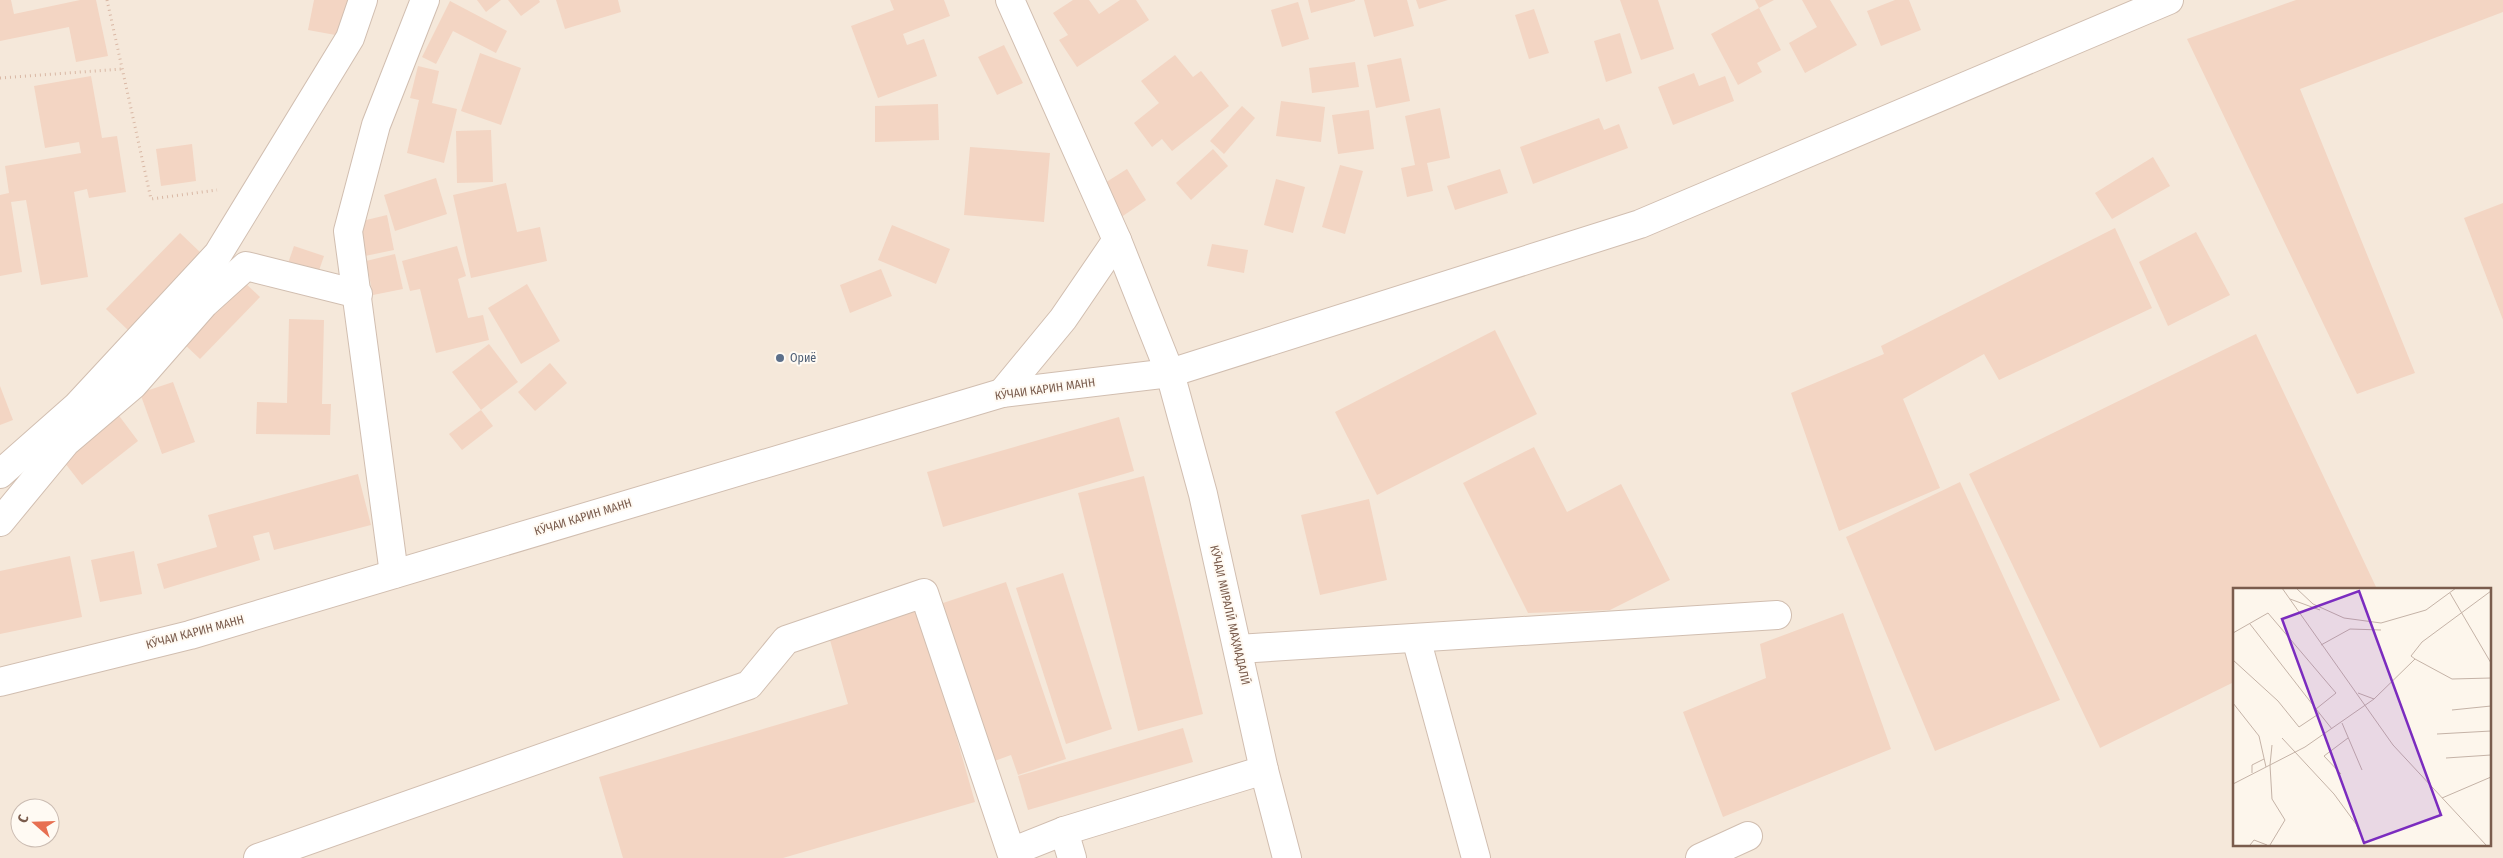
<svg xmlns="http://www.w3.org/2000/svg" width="2503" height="858" viewBox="0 0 2503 858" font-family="'Fira Sans Condensed',sans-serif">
  <rect width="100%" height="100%" fill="#fdf6ec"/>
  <path fill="#f5e8da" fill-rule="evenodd" d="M 0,0 L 2503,0 L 2503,858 L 0,858 ZM 2234,589 L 2489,589 L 2489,844 L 2234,844 ZM 20,808 L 50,808 L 50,838 L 20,838 Z"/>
  <g fill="#f3d5c3">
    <path d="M 0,0 L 11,0 L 14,14 L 80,0 L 96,0 L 108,56 L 76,62 L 69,27 L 0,41 Z"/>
    <path d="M 314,0 L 348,0 L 341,36 L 308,30 Z"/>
    <path d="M 477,0 L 501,0 L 486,12 Z"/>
    <path d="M 508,0 L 539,0 L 540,2 L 521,16 Z"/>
    <path d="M 556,0 L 618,0 L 621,12 L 565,29 Z"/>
    <path d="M 890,0 L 944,0 L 950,16 L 903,34 L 907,45 L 924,39 L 937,76 L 878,98 L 851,26 L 894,10 Z"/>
    <path d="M 1073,0 L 1089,0 L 1099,14 L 1120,0 L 1136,0 L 1149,20 L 1077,67 L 1059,40 L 1068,35 L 1053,13 Z"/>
    <path d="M 1308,0 L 1355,0 L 1355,1 L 1311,13 Z"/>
    <path d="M 1364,0 L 1407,0 L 1414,26 L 1374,37 Z"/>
    <path d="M 1416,0 L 1448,0 L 1419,9 Z"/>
    <path d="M 1620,0 L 1658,0 L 1674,49 L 1641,60 Z"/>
    <path d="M 1755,0 L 1774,0 L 1759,8 Z"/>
    <path d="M 1802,0 L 1830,0 L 1857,45 L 1805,73 L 1789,43 L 1817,27 Z"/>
    <path d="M 1895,0 L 1909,0 L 1921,30 L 1881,46 L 1867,11 Z"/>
    <path d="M 2296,0 L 2503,0 L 2503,12 L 2300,89 L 2415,373 L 2357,394 L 2187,39 Z"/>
    <path d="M 450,1 L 507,31 L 496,53 L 453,31 L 436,64 L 422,57 Z"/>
    <path d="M 1298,2 L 1309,39 L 1282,47 L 1271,10 Z"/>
    <path d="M 1759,8 L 1781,50 L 1757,63 L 1762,72 L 1738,85 L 1711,34 Z"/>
    <path d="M 1534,9 L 1549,53 L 1529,59 L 1515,15 Z"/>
    <path d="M 1620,33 L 1632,73 L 1606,82 L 1594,41 Z"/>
    <path d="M 1004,45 L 1023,83 L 997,95 L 978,57 Z"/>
    <path d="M 480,53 L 521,68 L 501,125 L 461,111 Z"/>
    <path d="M 1175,55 L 1193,77 L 1201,71 L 1229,106 L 1172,151 L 1162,139 L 1152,147 L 1134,123 L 1159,103 L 1141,81 Z"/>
    <path d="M 1401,58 L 1410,101 L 1376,108 L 1367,65 Z"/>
    <path d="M 1355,62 L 1359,87 L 1312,93 L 1309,68 Z"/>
    <path d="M 418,66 L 439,71 L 432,103 L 457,109 L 444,163 L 407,153 L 419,100 L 410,98 Z"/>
    <path d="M 1694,73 L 1699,86 L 1725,76 L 1734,101 L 1673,125 L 1658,87 Z"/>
    <path d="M 91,76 L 102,138 L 117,136 L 126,192 L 89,198 L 87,189 L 74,192 L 88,277 L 41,285 L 26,200 L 11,202 L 22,272 L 0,276 L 0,195 L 9,193 L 5,166 L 81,153 L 79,142 L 45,148 L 34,86 Z"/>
    <path d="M 1281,101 L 1325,107 L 1321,142 L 1276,136 Z"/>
    <path d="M 938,104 L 939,140 L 875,142 L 875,106 Z"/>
    <path d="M 1242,106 L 1255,118 L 1224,154 L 1210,141 Z"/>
    <path d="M 1440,108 L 1450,158 L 1427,163 L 1433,191 L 1407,197 L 1401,168 L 1415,165 L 1405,116 Z"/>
    <path d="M 1369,110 L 1374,149 L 1338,154 L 1332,115 Z"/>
    <path d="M 1599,118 L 1604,130 L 1619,124 L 1628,148 L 1533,184 L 1520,147 Z"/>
    <path d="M 491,130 L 493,182 L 457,183 L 456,131 Z"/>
    <path d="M 192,144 L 196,181 L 161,186 L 156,149 Z"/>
    <path d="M 970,147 L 1050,153 L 1044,222 L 964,215 Z"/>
    <path d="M 1213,149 L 1228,166 L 1191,200 L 1176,183 Z"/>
    <path d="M 2153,157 L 2170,186 L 2112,219 L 2095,193 Z"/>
    <path d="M 1340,165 L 1363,171 L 1345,234 L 1322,227 Z"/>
    <path d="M 1127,169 L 1146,200 L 1120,218 L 1100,186 Z"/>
    <path d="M 1500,169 L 1508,193 L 1455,210 L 1447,186 Z"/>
    <path d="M 436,178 L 447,214 L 395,231 L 384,195 Z"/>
    <path d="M 1276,179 L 1305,187 L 1293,233 L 1264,225 Z"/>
    <path d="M 506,183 L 517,232 L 540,227 L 547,261 L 471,278 L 453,195 Z"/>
    <path d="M 2503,203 L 2503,320 L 2464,218 Z"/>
    <path d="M 387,215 L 394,250 L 365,256 L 358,222 Z"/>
    <path d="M 892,225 L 950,249 L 936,284 L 878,260 Z"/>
    <path d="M 2115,228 L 2152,308 L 1999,380 L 1984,354 L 1903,399 L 1940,488 L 1839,531 L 1791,393 L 1884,354 L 1881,346 Z"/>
    <path d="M 2196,232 L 2230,295 L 2168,326 L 2139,262 Z"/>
    <path d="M 180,233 L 203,255 L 129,331 L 106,309 Z"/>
    <path d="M 1212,244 L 1248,250 L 1244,273 L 1207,266 Z"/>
    <path d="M 294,246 L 324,256 L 315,282 L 285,272 Z"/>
    <path d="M 457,246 L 466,276 L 458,279 L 468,318 L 483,315 L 489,340 L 436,353 L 420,289 L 410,291 L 402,261 Z"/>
    <path d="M 395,254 L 403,289 L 373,295 L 366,261 Z"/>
    <path d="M 881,269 L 892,296 L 850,313 L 840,285 Z"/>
    <path d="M 242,280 L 260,297 L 200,359 L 182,342 Z"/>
    <path d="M 527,284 L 560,341 L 521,364 L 488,308 Z"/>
    <path d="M 289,319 L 324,320 L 322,404 L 331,404 L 330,435 L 256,434 L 257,402 L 287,403 Z"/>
    <path d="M 1495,330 L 1537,414 L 1377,495 L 1335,412 Z"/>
    <path d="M 2256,334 L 2377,589 L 2234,589 L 2234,682 L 2100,748 L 1969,474 Z"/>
    <path d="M 489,344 L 518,382 L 481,410 L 452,372 Z"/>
    <path d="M 550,363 L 567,383 L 535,411 L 518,392 Z"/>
    <path d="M 173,382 L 195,442 L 162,454 L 140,393 Z"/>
    <path d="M 0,386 L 13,420 L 0,425 Z"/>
    <path d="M 481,410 L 493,426 L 462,450 L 449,434 Z"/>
    <path d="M 117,413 L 138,441 L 82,485 L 61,458 Z"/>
    <path d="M 1119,417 L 1134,471 L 943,527 L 927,472 Z"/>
    <path d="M 1534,447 L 1567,512 L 1621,484 L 1670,580 L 1610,610 L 1528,613 L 1463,483 Z"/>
    <path d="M 358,474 L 371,525 L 274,550 L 269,532 L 253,536 L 260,560 L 164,589 L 157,564 L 217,547 L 208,515 Z"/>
    <path d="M 1144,476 L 1203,714 L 1138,731 L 1078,493 Z"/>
    <path d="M 1960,482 L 2060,700 L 1935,751 L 1846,537 Z"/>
    <path d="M 1369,499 L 1387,580 L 1320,595 L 1301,515 Z"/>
    <path d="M 134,551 L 142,594 L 100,602 L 91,560 Z"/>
    <path d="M 70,556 L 82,617 L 0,634 L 0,571 Z"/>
    <path d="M 1063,573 L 1112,729 L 1066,744 L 1016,588 Z"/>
    <path d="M 1006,582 L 1066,759 L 1018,775 L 1011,755 L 989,763 L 937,605 Z"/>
    <path d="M 919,606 L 975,802 L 783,858 L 623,858 L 599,777 L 848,704 L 828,633 Z"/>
    <path d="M 1843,613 L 1891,749 L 1723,817 L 1683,712 L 1766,678 L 1760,644 Z"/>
    <path d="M 1183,728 L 1193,762 L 1028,810 L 1018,776 Z"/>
  </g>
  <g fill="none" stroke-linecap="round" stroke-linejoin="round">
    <g stroke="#d1beb0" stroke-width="30">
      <g id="minor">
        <path d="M 1117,240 L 1170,373 L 1203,494 L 1264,770 L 1287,858"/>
        <path d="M 1002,393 L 1063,319 L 1117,240 L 1010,0"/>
        <path d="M 0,474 L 77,406 L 218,254 L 350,38 L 363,0"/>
        <path d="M 0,522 L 66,442 L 133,385 L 204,304 L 246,266 L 358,294"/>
        <path d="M 394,574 L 348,231 L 376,125 L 425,0"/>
        <path d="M 1416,638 L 1476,858"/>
        <path d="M 1238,649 L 1777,615"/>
        <path d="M 0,682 L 190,635 L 1002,393 L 1170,373 L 1640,224 L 2169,0"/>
        <path d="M 1064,831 L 1072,858"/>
        <path d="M 258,858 L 749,685 L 786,640 L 924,593 L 1011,852 L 1064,831 L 1264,770"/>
        <path d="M 1700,858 L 1748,836"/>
      </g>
    </g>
    <g stroke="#d9b8a5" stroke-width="3" stroke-dasharray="1 4" stroke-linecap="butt">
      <path d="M 107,0 L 151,199 L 217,190"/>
      <path d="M 0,78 L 122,69"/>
    </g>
    <use href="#minor" stroke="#fff" stroke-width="28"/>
  </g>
  <circle fill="#5c6f8a" stroke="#fffaf3" stroke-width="2" cx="780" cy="358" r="5"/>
  <g text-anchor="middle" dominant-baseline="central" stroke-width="4" stroke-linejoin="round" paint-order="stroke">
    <g font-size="12" fill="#4e5e75" stroke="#fffaf3" text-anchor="start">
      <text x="790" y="358">Ориё</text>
    </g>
    <g font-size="12" fill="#7a5c4d" stroke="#fffaf3">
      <text transform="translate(1045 389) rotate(-8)">КӮЧАИ КАРИН МАНН</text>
      <text transform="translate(583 517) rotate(-17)">КӮЧАИ КАРИН МАНН</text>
      <text transform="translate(1230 615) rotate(77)">КӮЧАИ МИРАЛӢ МАҲМАДАЛӢ</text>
      <text transform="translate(195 632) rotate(-15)">КӮЧАИ КАРИН МАНН</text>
    </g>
  </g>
  <g transform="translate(2233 588)">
    <rect width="258" height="258" fill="#fdf6ec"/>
    <path fill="none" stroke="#c5b3a7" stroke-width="1" d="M 49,0 L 160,157 L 253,257M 63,0 L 80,16 L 111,30 L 148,35 L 193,22 L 223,0M 217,5 L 258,75M 57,11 L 87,22M 17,36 L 83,121M 0,45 L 35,25 L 103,105 L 83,121 L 99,141M 88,57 L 117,41 L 148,42M 182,71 L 219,91 L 258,90M 0,72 L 45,113 L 66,139 L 87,125M 125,105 L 141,111 L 182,71 L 178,68 L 189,54 L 258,3M 0,115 L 26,148 L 33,179M 219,122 L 258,118M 109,135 L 129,182M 204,146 L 258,143M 49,150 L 101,206 L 123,236 L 132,257M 213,170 L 258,167M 37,177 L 39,211 L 52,232 L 37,257M 37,177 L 39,157M 19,185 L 19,177 L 31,171M 108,186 L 91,168 L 115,150M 0,196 L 72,159 L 141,111M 209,210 L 258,189M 17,257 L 21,252 L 34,257"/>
    <path fill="#7b2cbf" fill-opacity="0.15" stroke="#7b2cbf" stroke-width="2.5" d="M 126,3 L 208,227 L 131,255 L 49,31 Z"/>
    <rect width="258" height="258" fill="none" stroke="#7a5c4d" stroke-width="2.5"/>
  </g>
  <g transform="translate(35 823) rotate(290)"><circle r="24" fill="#fffaf3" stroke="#cabbb1"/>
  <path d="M0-4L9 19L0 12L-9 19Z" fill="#e76f51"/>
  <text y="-8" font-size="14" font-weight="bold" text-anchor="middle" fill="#7a5c4d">С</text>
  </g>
</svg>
